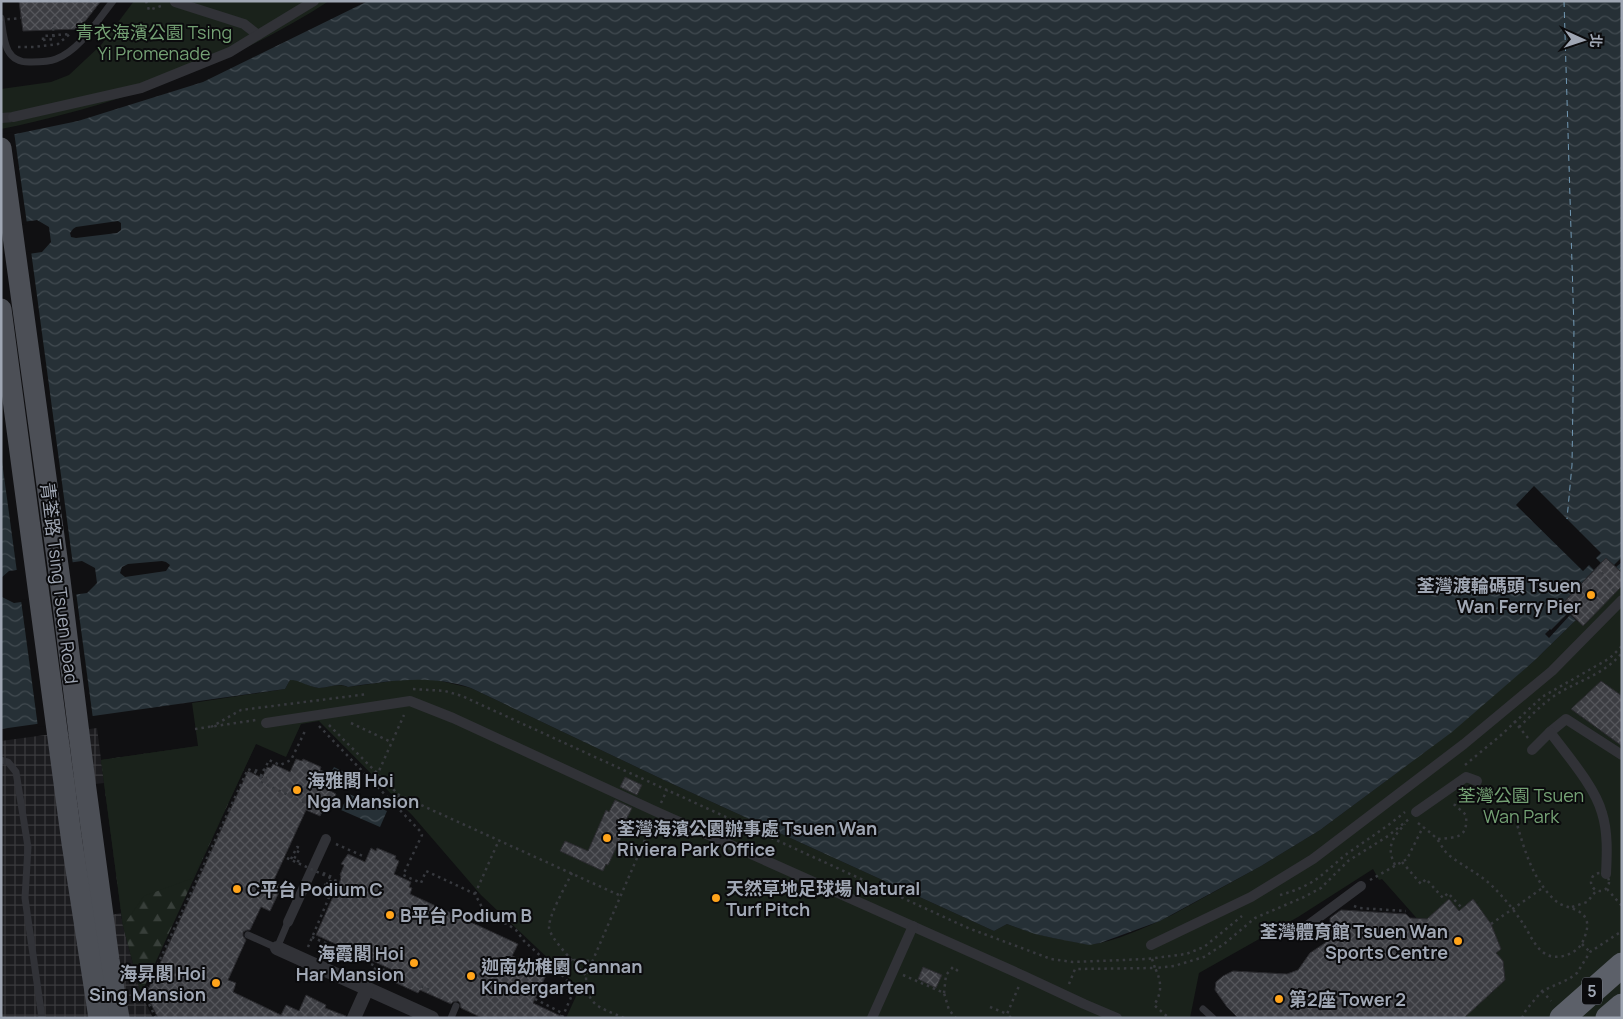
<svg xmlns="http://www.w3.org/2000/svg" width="1623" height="1019" viewBox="0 0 1623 1019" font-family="Manrope,'Noto Sans TC',sans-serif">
  <defs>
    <pattern id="industrial-grid" width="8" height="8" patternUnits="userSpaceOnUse" patternTransform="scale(1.25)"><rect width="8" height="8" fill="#1c1c1f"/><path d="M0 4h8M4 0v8" fill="none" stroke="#3a3a3d"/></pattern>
    <pattern id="forest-firs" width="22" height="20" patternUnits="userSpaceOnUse" patternTransform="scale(1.25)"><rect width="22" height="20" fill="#1a221b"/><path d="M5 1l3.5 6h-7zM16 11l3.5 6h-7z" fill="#383f3a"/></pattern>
    <pattern id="water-waves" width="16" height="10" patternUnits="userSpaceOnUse" patternTransform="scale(1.25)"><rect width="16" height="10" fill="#263036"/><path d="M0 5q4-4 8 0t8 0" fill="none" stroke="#424b51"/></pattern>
    <pattern id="building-cross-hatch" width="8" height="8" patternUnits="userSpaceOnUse" patternTransform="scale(1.25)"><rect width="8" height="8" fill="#3c3d42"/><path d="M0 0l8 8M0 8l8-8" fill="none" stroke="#55565b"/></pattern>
  </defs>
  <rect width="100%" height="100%" fill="#101012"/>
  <path fill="url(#industrial-grid)" d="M 97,728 L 104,783 L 77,786 L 95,918 L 121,913 L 123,926 L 141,994 L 153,1018 L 1,1018 L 1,741 Z"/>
  <path fill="url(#forest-firs)" d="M 256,743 L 141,994 L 123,926 L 101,760 L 198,746 Z"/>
  <g fill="#1a221b">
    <path d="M 134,1 L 329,1 C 232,64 114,106 1,129 L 1,89 L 51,82 L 69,75 L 101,45 Z"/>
    <path d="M 1622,575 L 1622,1018 L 1330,1018 L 1428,931 L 1382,879 L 1379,880 L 1373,869 L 1298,917 L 1199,973 L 1190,1018 L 566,1018 L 577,994 L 573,982 L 481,895 L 412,815 L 319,721 L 301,724 L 286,757 L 256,744 L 193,878 L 144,896 L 123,926 L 101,760 L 198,746 L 192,703 L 285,689 L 290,680 C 301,679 309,688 321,688 C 330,687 339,683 348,687 L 407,679 L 432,679 L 471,688 L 666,781 L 994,931 L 1007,924 C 1028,932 1048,938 1070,941 C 1076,942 1083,944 1089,944 C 1109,945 1153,924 1172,915 L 1261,866 L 1320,830 L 1430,748 L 1534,661 Z"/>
  </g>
  <g fill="url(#water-waves)" fill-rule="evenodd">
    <path d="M 368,1 L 1622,1 L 1622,575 L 1534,661 L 1452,732 L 1320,830 L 1261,866 L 1160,921 L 1100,943 L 1089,945 L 1053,938 L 1035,934 L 1007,924 L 994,931 L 666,781 L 471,688 C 428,674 391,681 348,687 C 338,682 329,688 319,688 C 308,687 300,680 290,680 L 285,689 L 1,729 L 1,593 L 2,597 L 14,603 L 87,593 L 97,583 L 95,568 L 82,561 L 9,571 L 1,578 L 1,258 L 42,252 L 51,242 L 49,227 L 37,220 L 1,225 L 1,137 L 78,121 L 203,82 ZM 118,221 L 121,223 L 121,230 L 117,233 L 76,238 L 71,237 L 70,233 L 73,229 L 76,227 ZM 162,561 L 166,562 L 170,565 L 166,571 L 125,577 L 120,573 L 122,567 L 128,564 Z"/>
    <path d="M 334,767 L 344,772 L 339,783 L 328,778 Z"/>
    <path d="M 349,794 L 387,811 L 380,827 L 341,810 Z"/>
  </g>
  <g fill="#101012">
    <path d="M 14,132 L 27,224 L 1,227 L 1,134 Z"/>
    <path d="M 31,251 L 73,565 L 17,572 L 1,454 L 1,255 Z"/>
    <path d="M 1534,486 L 1601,553 L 1596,558 L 1601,563 L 1606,558 L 1614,565 L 1622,557 L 1622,562 L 1616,567 L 1622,573 L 1622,579 L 1578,622 L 1570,615 L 1549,638 L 1545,634 L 1550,629 L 1551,630 L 1568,613 L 1561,605 L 1594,570 L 1589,565 L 1583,571 L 1516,505 Z"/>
    <path d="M 76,592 L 93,719 L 38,727 L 21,600 Z"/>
  </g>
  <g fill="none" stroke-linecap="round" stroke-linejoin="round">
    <path stroke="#7299b4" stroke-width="1" stroke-dasharray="6 5" stroke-linecap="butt" d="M 1564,1 L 1574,329 L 1572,465 L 1567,519"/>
  </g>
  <g fill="url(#building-cross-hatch)" stroke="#2a2a2e">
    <path d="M 19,1 L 101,1 L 79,29 L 23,31 Z"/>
    <path d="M 1606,558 L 1622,573 L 1622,586 L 1583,626 L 1561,605 Z"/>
    <path d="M 1601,681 L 1622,696 L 1622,746 L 1571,709 Z"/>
    <path d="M 296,759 L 302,761 L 303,759 L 321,767 L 320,770 L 325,772 L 319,785 L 336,794 L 332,804 L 329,803 L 325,813 L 322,812 L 320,816 L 306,810 L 273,882 L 282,886 L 270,911 L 261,907 L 250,930 L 247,930 L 243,932 L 243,936 L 246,940 L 228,980 L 236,983 L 233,992 L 281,1015 L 286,1005 L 299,1011 L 306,995 L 326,1005 L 325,1008 L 346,1016 L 345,1018 L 158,1018 L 146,994 L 248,771 L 262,778 L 267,767 L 271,768 L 273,764 L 290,772 Z"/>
    <path d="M 625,777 L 642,785 L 637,795 L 620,787 Z"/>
    <path d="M 615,800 L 632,808 L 626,820 L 629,821 L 608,865 L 606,864 L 603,871 L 560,851 L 565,841 L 588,851 L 606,810 L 609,812 Z"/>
    <path d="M 371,848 L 376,851 L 377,848 L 396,856 L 395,859 L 399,861 L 394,874 L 411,882 L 409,887 L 412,888 L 410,894 L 518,944 L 512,956 L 548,971 L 533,1003 L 565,1018 L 482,1018 L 461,1008 L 460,1003 L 458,1001 L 453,1002 L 451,1004 L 420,990 L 418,993 L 392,981 L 397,972 L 316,935 L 340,881 L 341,876 L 340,875 L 344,865 L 341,864 L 348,854 L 365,862 Z"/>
    <path d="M 1449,899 L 1459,911 L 1473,899 L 1491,924 L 1501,949 L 1496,953 L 1503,961 L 1505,980 L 1464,1018 L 1238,1018 L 1227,1007 L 1215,990 L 1216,982 L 1223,976 L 1233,971 L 1287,974 L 1298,970 L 1310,953 L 1325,943 L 1330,938 L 1330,918 L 1341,910 L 1406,914 L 1410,918 L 1427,919 Z"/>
    <path d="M 923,967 L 942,975 L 936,988 L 918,979 Z"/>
  </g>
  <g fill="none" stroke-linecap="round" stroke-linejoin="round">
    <path stroke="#2d2e32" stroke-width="10" stroke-dasharray="10 5" stroke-linecap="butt" d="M 1,118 L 13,117"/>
    <g stroke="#37393e" stroke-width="2.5" stroke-dasharray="2.5 4" stroke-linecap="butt">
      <path d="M 146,1 L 149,10 L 164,5"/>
      <path d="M 43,40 L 54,39 L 53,31 L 55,17"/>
      <path d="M 43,40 L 43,36 L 70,34"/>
      <path d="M 18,47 L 34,47 L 58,44 L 71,33"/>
      <path d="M 1598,567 L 1615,592"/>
      <path d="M 413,689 L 445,691 L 462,696 L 968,928 L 1051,959 L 1073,962 L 1147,959 L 1186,954 L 1204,947 L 1242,916"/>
      <path d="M 1514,721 L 1528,738"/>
      <path d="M 351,723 L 391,742"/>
      <path d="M 329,725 L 399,795 L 621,896"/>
      <path d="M 319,726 L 421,832 L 422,835 L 403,875 L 421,883 L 426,871 L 475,894 L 485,913 L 496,921 L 507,924 L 516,930 L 524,941 L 565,978 L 570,984 L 572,995 L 562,1018"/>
      <path d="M 211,727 L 241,710 L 368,694"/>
      <path d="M 1519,727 C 1531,716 1543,703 1557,694 C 1580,680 1603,675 1622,653"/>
      <path d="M 195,729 L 256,720"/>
      <path d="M 1465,765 L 1500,736 L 1542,697 L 1610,658 L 1622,646"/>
      <path d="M 255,770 L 260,772"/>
      <path d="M 261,777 L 269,760 L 280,765 L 291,760 L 306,729"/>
      <path d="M 261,777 L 259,781 L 311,806 L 309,811"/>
      <path d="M 374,782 L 404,715"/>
      <path d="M 661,803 L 667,790"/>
      <path d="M 396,804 L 399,795"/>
      <path d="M 229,810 L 248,769 L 267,778"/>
      <path d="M 1418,823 C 1424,828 1430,832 1436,838 C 1441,843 1443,851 1450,856 C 1463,866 1478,873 1490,884 C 1502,895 1513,909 1522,922 C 1529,932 1534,946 1544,953 C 1556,962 1578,954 1583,941 C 1586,934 1589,926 1586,919 C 1581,908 1565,908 1557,902 C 1531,880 1523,844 1514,814"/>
      <path d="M 1438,839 C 1457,837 1468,839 1466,815 L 1455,805 L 1450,804"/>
      <path d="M 336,844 L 365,857"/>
      <path d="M 291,859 L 297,847 L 300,848 L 294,859 L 302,863"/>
      <path d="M 1402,862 L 1421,884 L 1426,879 L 1443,898 L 1448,893 L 1462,908"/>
      <path d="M 1395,865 C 1386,847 1392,838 1405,824"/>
      <circle cx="1600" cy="882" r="9"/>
      <path d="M 323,873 L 332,877 L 326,891 L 323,890 L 326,883"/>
      <path d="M 572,873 C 566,885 549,915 549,927 C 549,938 578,966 586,976"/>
      <path d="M 1370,880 L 1407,859 L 1423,827"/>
      <path d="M 337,888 L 341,890"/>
      <path d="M 1607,889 L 1622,906"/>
      <path d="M 475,894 L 499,840"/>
      <path d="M 1280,895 C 1291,892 1302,888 1312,882 C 1325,874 1336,862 1348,853 C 1368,839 1387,827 1405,812"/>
      <path d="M 1354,906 L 1359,908 L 1406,911"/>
      <path d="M 1572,907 L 1587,902 L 1596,891"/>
      <path d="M 1491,924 L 1544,887"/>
      <path d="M 312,937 L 395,975"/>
      <path d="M 1582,944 L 1590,952"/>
      <path d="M 308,947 L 333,888 L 328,886"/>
      <path d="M 1152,959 L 1155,968 L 1174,966 L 1204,957 L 1224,944 L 1255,918 L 1304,897 L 1321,888 L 1348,861 L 1388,836 L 1409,819"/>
      <path d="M 557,971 L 574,960 L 593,961"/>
      <path d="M 903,975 L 944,993 L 949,1010 L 956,1018"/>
      <path d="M 372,976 L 376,966"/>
      <path d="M 1069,984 L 1075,969 L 1155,968 C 1162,982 1162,993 1154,1005 L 1169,1018"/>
      <path d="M 421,986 L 430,990"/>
      <path d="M 1542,991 L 1551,1001"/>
      <path d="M 944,993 L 946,975 L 953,967 L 958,971"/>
      <path d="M 535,999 L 562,1013 L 561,1016"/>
      <path d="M 990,1007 L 1007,1014"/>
      <path d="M 156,1018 L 144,994 L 229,810 L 226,809"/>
      <path d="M 624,1018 C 599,1007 586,1006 586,976 L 653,821"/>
      <path d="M 1011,1018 L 1007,1014 L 1019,986"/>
      <path d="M 1522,1018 L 1526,1010 L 1542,991 L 1569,979 L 1577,973 L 1590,952 L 1622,931"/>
    </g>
    <g stroke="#313237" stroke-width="7">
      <path d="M 1,18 C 4,39 4,64 32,62 C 40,62 48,62 56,59 C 80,50 97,21 113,1"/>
      <path d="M 1,760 L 8,762 L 16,772 L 28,847 L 25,898 L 42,1018"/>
      <path d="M 248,935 L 277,948 L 288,922"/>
      <path d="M 1203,1009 L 1213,1018"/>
      <path d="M 451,1018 L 456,1006"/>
    </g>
    <g stroke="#313237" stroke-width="10">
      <path d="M 175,2 L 244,24 L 258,35"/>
      <path d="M 13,117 L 141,88 L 230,52 L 314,1"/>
      <path d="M 266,723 L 410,701 L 453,718 L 657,812 L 1024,976 L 1084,1004 L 1117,1018"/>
      <path d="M 1550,732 L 1566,719 L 1622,755"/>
      <path d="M 1532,750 L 1550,732 C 1567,755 1595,787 1602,813 C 1608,832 1607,854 1606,874"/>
      <path d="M 1416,812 L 1466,777 L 1477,781"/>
      <path d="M 288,922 L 326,839"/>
      <path d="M 1303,929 L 1361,886"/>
      <path d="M 1151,945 L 1251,897 L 1313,859 L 1464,744 L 1552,671 L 1622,600"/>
      <path d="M 872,1018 L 913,926"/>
    </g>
    <g stroke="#313237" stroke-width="14">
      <path d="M 277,948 L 432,1018"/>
      <path d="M 354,1018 L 367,989"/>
    </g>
    <g stroke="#4c4f56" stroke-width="21">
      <path d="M 1,148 L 60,580 L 85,782 L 109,960 L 119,1018"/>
      <path d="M 1,309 L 72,843 L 99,1018"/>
    </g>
    <path stroke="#5c6069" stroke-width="25" d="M 1608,1018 L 1622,1006"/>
    <g stroke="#37393e" stroke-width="2.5" stroke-dasharray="2.5 4" stroke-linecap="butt">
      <path d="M 1,20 L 21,18"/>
      <path d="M 261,777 L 264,770 L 262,767"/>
      <path d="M 287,858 L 339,882"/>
      <path d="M 326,883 L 337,888"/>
    </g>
    <path stroke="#5c6069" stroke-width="25" d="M 1562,1018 L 1622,965"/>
  </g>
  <g fill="#ffa41b" stroke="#0b0b0d" stroke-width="2">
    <circle cx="1591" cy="595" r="5"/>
    <circle cx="297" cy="790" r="5"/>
    <circle cx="607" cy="838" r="5"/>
    <circle cx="237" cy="889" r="5"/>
    <circle cx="716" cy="898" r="5"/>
    <circle cx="390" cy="915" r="5"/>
    <circle cx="1458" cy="941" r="5"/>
    <circle cx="414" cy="963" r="5"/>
    <circle cx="471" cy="976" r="5"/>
    <circle cx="216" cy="983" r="5"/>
    <circle cx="1279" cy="999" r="5"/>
  </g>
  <g text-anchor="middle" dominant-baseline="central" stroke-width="4" stroke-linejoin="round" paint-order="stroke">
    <rect fill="#0b0b0d" stroke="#737882" stroke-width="1" x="1582" y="977.5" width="20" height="27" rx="4"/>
    <g font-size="16" font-weight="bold" fill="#a0a7b4">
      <text x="1592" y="991">5</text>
    </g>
    <g font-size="18" fill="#74a174" stroke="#0b0b0d">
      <text x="154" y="32">青衣海濱公園 Tsing<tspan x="154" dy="21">Yi Promenade</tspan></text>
      <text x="1521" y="795">荃灣公園 Tsuen<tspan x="1521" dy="21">Wan Park</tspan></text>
    </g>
    <g font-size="18" fill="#a0a7b4" stroke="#0b0b0d">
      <text transform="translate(60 583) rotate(83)">青荃路 Tsing Tsuen Road</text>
    </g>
    <g font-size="18" font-weight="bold" fill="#a0a7b4" stroke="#0b0b0d" text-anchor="start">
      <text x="1581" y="585" text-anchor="end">荃灣渡輪碼頭 Tsuen<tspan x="1581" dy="21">Wan Ferry Pier</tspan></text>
      <text x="307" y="780">海雅閣 Hoi<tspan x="307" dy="21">Nga Mansion</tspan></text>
      <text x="617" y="828">荃灣海濱公園辦事處 Tsuen Wan<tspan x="617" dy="21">Riviera Park Office</tspan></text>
      <text x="726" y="888">天然草地足球場 Natural<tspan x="726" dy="21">Turf Pitch</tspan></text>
      <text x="247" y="889">C平台 Podium C</text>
      <text x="400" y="915">B平台 Podium B</text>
      <text x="1448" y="931" text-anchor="end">荃灣體育館 Tsuen Wan<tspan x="1448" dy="21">Sports Centre</tspan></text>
      <text x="404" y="953" text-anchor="end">海霞閣 Hoi<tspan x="404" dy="21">Har Mansion</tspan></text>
      <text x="481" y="966">迦南幼稚園 Cannan<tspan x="481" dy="21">Kindergarten</tspan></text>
      <text x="206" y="973" text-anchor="end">海昇閣 Hoi<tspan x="206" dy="21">Sing Mansion</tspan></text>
      <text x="1289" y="999">第2座 Tower 2</text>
    </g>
  </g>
  <rect width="1623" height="1019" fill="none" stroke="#a0a7b4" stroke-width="5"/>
  <g transform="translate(1583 40) rotate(93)" stroke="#0b0b0d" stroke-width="4" paint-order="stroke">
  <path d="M0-4L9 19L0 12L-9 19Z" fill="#a0a7b4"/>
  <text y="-8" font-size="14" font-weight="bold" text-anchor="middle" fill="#a0a7b4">北</text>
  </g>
</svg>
